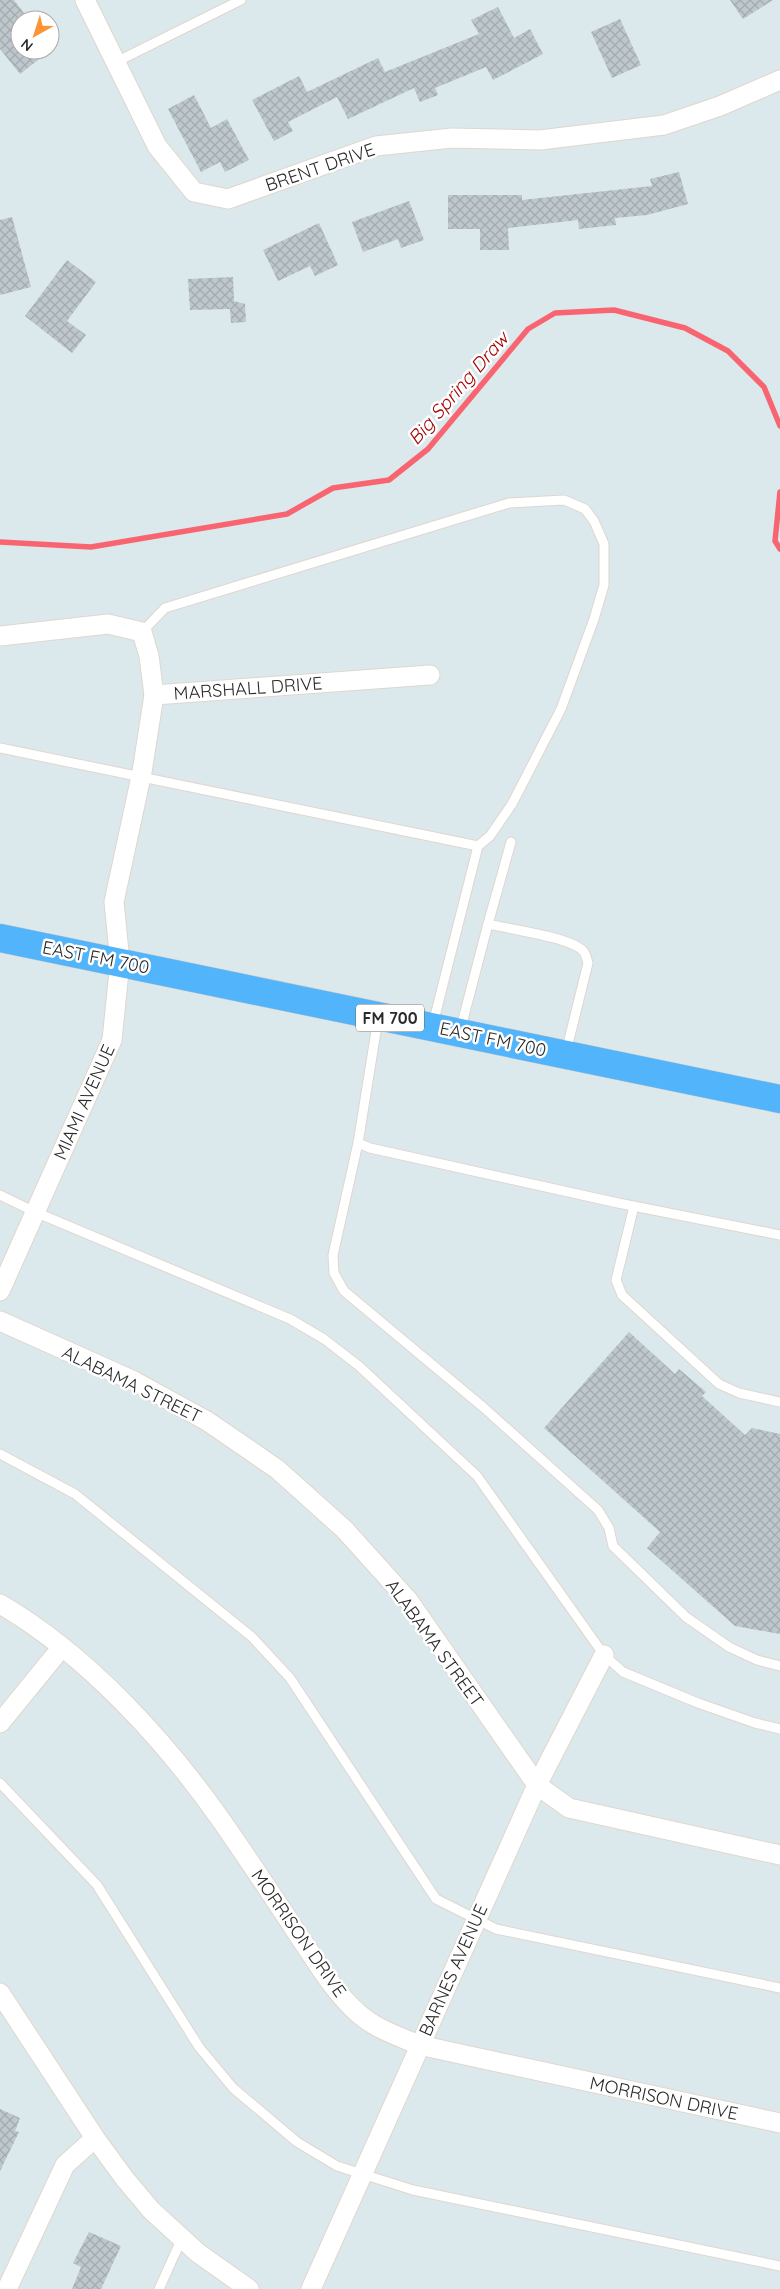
<svg xmlns="http://www.w3.org/2000/svg" width="780" height="2289" viewBox="0 0 780 2289" font-family="Quicksand,sans-serif">
  <defs>
    <pattern id="building-cross-hatch" width="8" height="8" patternUnits="userSpaceOnUse" patternTransform="scale(1.25)"><rect width="8" height="8" fill="#bdc7cc"/><path d="M0 0l8 8M0 8l8-8" fill="none" stroke="#a3abaf"/></pattern>
  </defs>
  <rect width="100%" height="100%" fill="#dbe9ed"/>
  <g fill="none" stroke-linecap="round" stroke-linejoin="round">
    <g stroke="#f86571" stroke-width="5.5">
      <path d="M 780,492 L 775,541 L 780,549"/>
      <path d="M 0,542 L 91,547 L 287,514 L 333,488 L 389,480 L 428,449 L 528,329 L 555,313 L 614,310 L 685,328 L 728,351 L 764,387 L 780,426"/>
    </g>
  </g>
  <g fill="url(#building-cross-hatch)">
    <path d="M 0,0 L 14,0 L 24,13 L 18,18 L 20,20 L 20,50 L 51,50 L 20,74 L 0,49 Z"/>
    <path d="M 730,0 L 773,0 L 743,19 Z"/>
    <path d="M 498,7 L 514,38 L 530,29 L 543,54 L 493,80 L 486,67 L 435,88 L 438,95 L 420,102 L 414,88 L 348,119 L 337,97 L 288,122 L 293,131 L 274,141 L 252,100 L 299,76 L 307,92 L 378,58 L 385,72 L 479,34 L 471,20 Z"/>
    <path d="M 620,19 L 641,65 L 612,78 L 591,32 Z"/>
    <path d="M 194,95 L 211,128 L 227,119 L 249,160 L 225,172 L 220,162 L 201,172 L 168,109 Z"/>
    <path d="M 679,172 L 688,204 L 647,215 L 615,218 L 616,225 L 579,229 L 578,220 L 508,228 L 509,250 L 480,250 L 480,229 L 448,229 L 448,195 L 522,195 L 522,200 L 652,186 L 650,179 Z"/>
    <path d="M 409,201 L 424,240 L 401,248 L 398,239 L 363,252 L 352,222 Z"/>
    <path d="M 12,217 L 31,287 L 0,295 L 0,220 Z"/>
    <path d="M 319,223 L 338,265 L 315,276 L 310,266 L 278,281 L 263,250 Z"/>
    <path d="M 67,260 L 96,282 L 67,321 L 86,335 L 72,353 L 25,316 Z"/>
    <path d="M 233,277 L 234,301 L 245,304 L 246,322 L 231,323 L 230,309 L 190,310 L 188,279 Z"/>
    <path d="M 629,1332 L 675,1374 L 679,1369 L 706,1392 L 702,1396 L 745,1435 L 752,1428 L 780,1434 L 780,1634 L 735,1626 L 647,1548 L 660,1532 L 544,1428 Z"/>
    <path d="M 0,2109 L 20,2118 L 15,2131 L 19,2132 L 0,2171 Z"/>
    <path d="M 89,2232 L 121,2246 L 101,2289 L 72,2289 L 81,2267 L 73,2263 Z"/>
  </g>
  <g fill="none" stroke-linecap="round" stroke-linejoin="round">
    <g stroke="#e0d6cd" stroke-width="11">
      <g id="lane">
        <path d="M 116,62 L 241,0"/>
        <path d="M 0,748 L 478,846 L 490,836 L 512,804 L 561,709 L 594,619 L 604,585 L 604,544 L 594,521 L 585,509 L 564,500 L 509,503 L 165,608 L 142,632"/>
        <path d="M 488,924 L 511,842"/>
        <path d="M 378,1019 L 358,1143 L 370,1148 L 618,1203 L 780,1235"/>
        <path d="M 433,1024 L 478,846"/>
        <path d="M 460,1031 L 488,924 C 508,929 572,937 584,952 C 586,955 587,960 588,963 L 566,1052"/>
        <path d="M 358,1143 L 333,1255 L 334,1273 L 344,1291 L 483,1407 L 598,1510 L 609,1528 L 613,1546 L 686,1617 L 729,1647 L 757,1660 L 780,1666"/>
        <path d="M 0,1195 L 35,1212 L 290,1319 L 324,1339 L 359,1366 L 477,1476 L 604,1655 L 623,1672 L 698,1703 L 755,1723 L 780,1729"/>
        <path d="M 634,1206 L 616,1280 L 622,1295 L 719,1384 L 739,1393 L 780,1402"/>
        <path d="M 0,1454 L 75,1494 L 252,1637 L 290,1678 L 436,1899 L 496,1929 L 780,1988"/>
        <path d="M 0,1783 L 97,1885 L 199,2047 L 233,2088 L 297,2142 L 337,2166 L 413,2190 L 780,2266"/>
        <path d="M 159,2289 L 182,2238"/>
      </g>
    </g>
    <g stroke="#e0d6cd" stroke-width="21">
      <g id="street">
        <path d="M 85,0 L 157,146 L 194,192 L 228,199 L 376,146 L 452,138 L 540,140 L 664,125 L 720,106 L 780,80"/>
        <path d="M 0,636 L 108,624 L 142,632 L 149,656 L 154,695 L 430,675"/>
        <path d="M 0,1291 L 112,1040 L 120,962 L 114,902 L 142,772 L 154,695"/>
        <path d="M 0,1321 L 134,1381 L 207,1421 L 277,1469 L 344,1529 L 408,1600 L 537,1785 L 569,1808 L 780,1855"/>
        <path d="M 0,1604 C 86,1654 164,1739 221,1820 C 249,1860 276,1901 303,1942 C 320,1967 336,1994 359,2014 C 376,2029 398,2036 419,2045 L 780,2123"/>
        <path d="M 0,1723 L 62,1647"/>
        <path d="M 0,1993 L 95,2138 L 125,2179 L 151,2210 L 198,2253 L 249,2289"/>
        <path d="M 7,2289 L 65,2165 L 95,2138"/>
        <path d="M 311,2289 L 537,1785 L 604,1655"/>
      </g>
    </g>
    <g stroke="#c8c8c8" stroke-width="29">
      <path id="primary" d="M 0,938 L 780,1099"/>
    </g>
    <use href="#lane" stroke="#fff" stroke-width="9"/>
    <use href="#street" stroke="#fff" stroke-width="19"/>
    <use href="#primary" stroke="#52b4fb" stroke-width="28"/>
  </g>
  <g text-anchor="middle" dominant-baseline="central" stroke-width="5" stroke-linejoin="round" paint-order="stroke">
    <rect fill="#fff" stroke="#6a6a6a" stroke-width="1" x="356" y="1004.5" width="68" height="27" rx="4"/>
    <g font-size="16" font-weight="bold" fill="#2a2a2a">
      <text x="390" y="1018">FM 700</text>
    </g>
    <g font-size="18" fill="#2a2a2a" stroke="#fff">
      <text transform="translate(320 167) rotate(-19)">BRENT DRIVE</text>
      <text transform="translate(248 688) rotate(-4)">MARSHALL DRIVE</text>
      <text transform="translate(96 957) rotate(11)">EAST FM 700</text>
      <text transform="translate(493 1039) rotate(12)">EAST FM 700</text>
      <text transform="translate(84 1102) rotate(-66)">MIAMI AVENUE</text>
      <text transform="translate(132 1384) rotate(26)">ALABAMA STREET</text>
      <text transform="translate(435 1643) rotate(54)">ALABAMA STREET</text>
      <text transform="translate(299 1933) rotate(55)">MORRISON DRIVE</text>
      <text transform="translate(453 1970) rotate(-66)">BARNES AVENUE</text>
      <text transform="translate(664 2098) rotate(12)">MORRISON DRIVE</text>
    </g>
    <g font-size="19" font-style="italic" fill="#a50303" stroke="#fff">
      <text transform="translate(458 388) rotate(-49)">Big Spring Draw</text>
    </g>
  </g>
  <g transform="translate(35 35) rotate(219)"><circle r="24" fill="#ffffff" stroke="#aaaaaa"/>
  <path d="M0-4L9 19L0 12L-9 19Z" fill="#ff9436"/>
  <text y="-8" font-size="14" font-weight="bold" text-anchor="middle" fill="#2a2a2a">N</text>
  </g>
</svg>
